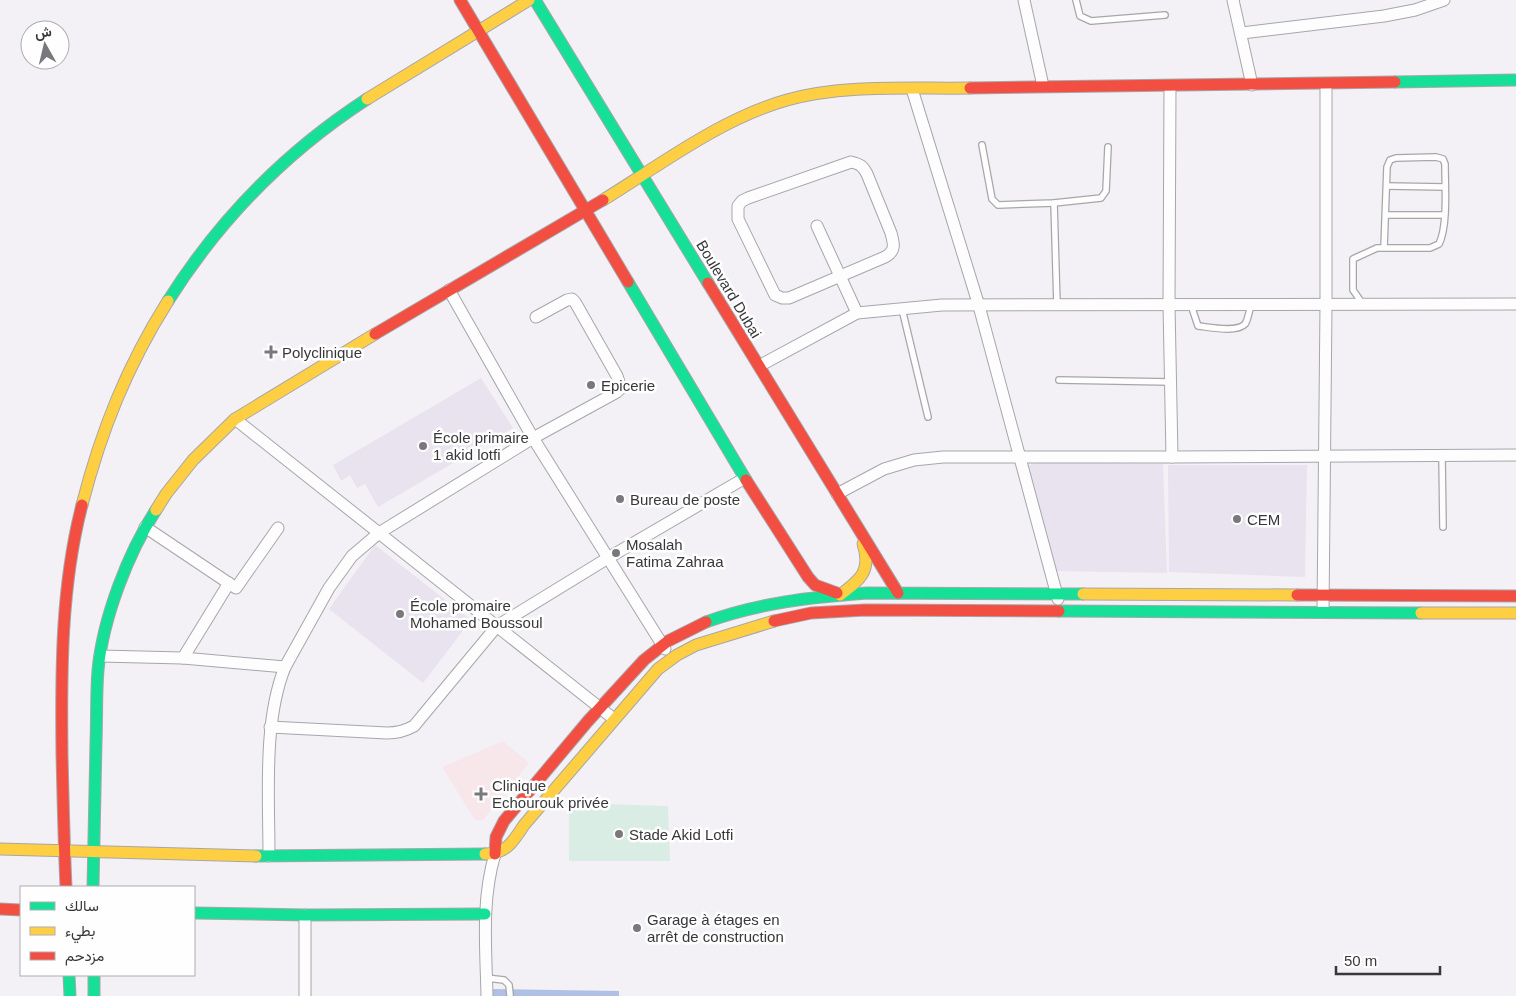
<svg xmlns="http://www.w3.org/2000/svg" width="1516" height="996" viewBox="0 0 1516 996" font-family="Helvetica,Vazirmatn,sans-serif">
  <rect width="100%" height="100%" fill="#f3f1f6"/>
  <g fill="#e8e3ee">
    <path d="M 481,378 L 513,428 L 378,507 L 365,484 L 357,488 L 350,475 L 341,481 L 333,465 Z"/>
    <path d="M 1038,462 L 1163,464 L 1167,573 L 1055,571 L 1027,466 Z"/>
    <path d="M 1168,465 L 1307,465 L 1305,577 L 1169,572 Z"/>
    <path d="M 375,545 L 471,620 L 423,683 L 329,609 Z"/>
  </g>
  <path fill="#f7e7eb" d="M 503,741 L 529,763 L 483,820 L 475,820 L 442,767 Z"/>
  <path fill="#d9ede4" d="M 569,803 L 668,806 L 670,861 L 569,861 Z"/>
  <path fill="#b0c0e4" d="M 493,989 L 619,991 L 619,996 L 493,996 Z"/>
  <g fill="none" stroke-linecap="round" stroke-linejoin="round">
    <g stroke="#a7a6a9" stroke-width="8">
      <g id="lane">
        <path d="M 1076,0 L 1080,16 L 1091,21 L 1165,15"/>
        <path d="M 982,145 L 992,199 L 998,205 L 1054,203 L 1101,198 L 1106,191 L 1108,147"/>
        <path d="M 1387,186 L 1445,187"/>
        <path d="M 1054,203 L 1057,305"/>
        <path d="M 1386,215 L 1444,215"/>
        <path d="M 1362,303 L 1353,290 L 1353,259 L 1377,248 L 1430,248 L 1439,244 C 1448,226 1445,186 1445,164 L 1443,159 L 1436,157 L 1396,158 L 1390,160 L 1387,167 L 1384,248"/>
        <path d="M 1191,305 L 1198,326 C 1209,327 1237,333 1245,324 C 1248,320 1249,311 1251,305"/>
        <path d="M 902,309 L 928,417"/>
        <path d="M 1059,380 L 1171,382"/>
        <path d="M 1442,455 L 1443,527"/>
        <path d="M 486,978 L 504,980 L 509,985 L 510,995"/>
      </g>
    </g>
    <g stroke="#a7a6a9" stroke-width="13">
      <g id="street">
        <path d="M 1024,0 L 1043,86"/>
        <path d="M 1233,0 L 1252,85"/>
        <path d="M 1242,33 L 1384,16 L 1415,10 L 1444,0"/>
        <path d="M 1170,86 L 1169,305 L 1172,457"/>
        <path d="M 912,89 L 979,306 L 1058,599"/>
        <path d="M 851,162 C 860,164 863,166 867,174 L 891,233 C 894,244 896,251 885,257 L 789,298 L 782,298 L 775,295 L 738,219 L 738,206 L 742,201 L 748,198 Z"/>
        <path d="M 817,226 L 857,313"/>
        <path d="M 449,290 L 533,438 L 665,649"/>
        <path d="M 759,366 L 857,313 L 942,305 L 1516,304"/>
        <path d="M 235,419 L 614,719"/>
        <path d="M 837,494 L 884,469 L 914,460 L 943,457 L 1172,457 L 1516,455"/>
        <path d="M 145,527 L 236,588 L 278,528"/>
        <path d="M 1323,612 L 1326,305 L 1326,84"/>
        <path d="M 100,656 L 183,658 L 285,667"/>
        <path d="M 183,658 L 229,583"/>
        <path d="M 270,727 L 387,733 C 398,733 405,731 414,726 L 497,626 L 608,558 L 745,478"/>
        <path d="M 269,856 C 269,797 263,721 285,667 L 329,588 L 352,556 L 379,533 L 533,438 L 617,392 L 621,388 L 617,376 L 575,302 L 572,299 L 567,300 L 536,317"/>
        <path d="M 305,996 L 305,915"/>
        <path d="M 487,996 C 486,948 481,901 495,854"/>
      </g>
    </g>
    <g stroke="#a7a6a9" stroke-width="13">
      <g id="fast">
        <path d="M 535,0 L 708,283"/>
        <path d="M 1395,82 L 1516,80"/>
        <path d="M 628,282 L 746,480"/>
        <path d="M 168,301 C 219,220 287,151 367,99"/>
        <path d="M 1059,611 L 1421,613"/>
        <path d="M 706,622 C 758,603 812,597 867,593 L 1083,594"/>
        <path d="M 256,856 L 485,854"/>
        <path d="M 93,887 C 94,839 95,790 96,742 C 97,718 96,694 98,670 C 103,618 128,553 156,510"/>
        <path d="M 194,913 L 305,915 L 485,914"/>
        <path d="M 69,975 L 70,996"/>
        <path d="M 94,975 L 94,996"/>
      </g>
    </g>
    <g stroke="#a7a6a9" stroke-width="13">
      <g id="slow">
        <path d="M 367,99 L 529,0"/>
        <path d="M 603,200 C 660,165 722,118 787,100 C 844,84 911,89 970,88"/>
        <path d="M 82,505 C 101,431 127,366 168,301"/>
        <path d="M 156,510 L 166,494 L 193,460 L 235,419 L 375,334"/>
        <path d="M 1083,594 L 1297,595"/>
        <path d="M 840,595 C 860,580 872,571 863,544"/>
        <path d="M 1421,613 L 1516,613"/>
        <path d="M 0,849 L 256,856"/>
        <path d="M 485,854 C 506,854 513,842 524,825 L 658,669 L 677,655 L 696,645 L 774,621"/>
      </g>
    </g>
    <g stroke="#a7a6a9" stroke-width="13">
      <g id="jam">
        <path d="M 460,0 L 628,282"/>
        <path d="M 970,88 L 1395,82"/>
        <path d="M 708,283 L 898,593"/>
        <path d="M 375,334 L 603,200"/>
        <path d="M 746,480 L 808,577 L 815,585 L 837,593"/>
        <path d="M 1297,595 L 1516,596"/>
        <path d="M 774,621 L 811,613 L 865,610 L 1059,611"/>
        <path d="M 495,854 L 496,837 L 504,821 L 588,721 L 644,660 L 668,641 L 706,622"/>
        <path d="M 66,887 C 64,843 63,798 62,754 C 61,671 61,586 82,505"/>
        <path d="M 0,909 L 21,910"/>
      </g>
    </g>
    <use href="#lane" stroke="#fdfdfe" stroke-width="5.5"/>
    <use href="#street" stroke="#fdfdfe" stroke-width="11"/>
    <use href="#fast" stroke="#16e098" stroke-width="11"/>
    <use href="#slow" stroke="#ffcf43" stroke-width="11"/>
    <use href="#jam" stroke="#f24e42" stroke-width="11"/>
  </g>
  <g fill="#7a787c" stroke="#fefefe" stroke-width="2">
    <path d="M268.5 344.5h5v5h5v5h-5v5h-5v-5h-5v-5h5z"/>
    <circle cx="591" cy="385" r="5"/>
    <circle cx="423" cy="446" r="5"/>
    <circle cx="620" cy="499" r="5"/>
    <circle cx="1237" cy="519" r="5"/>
    <circle cx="616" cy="553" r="5"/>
    <circle cx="400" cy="614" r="5"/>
    <path d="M478.5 786.5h5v5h5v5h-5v5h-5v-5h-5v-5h5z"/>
    <circle cx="619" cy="834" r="5"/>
    <circle cx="637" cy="928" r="5"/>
  </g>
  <g text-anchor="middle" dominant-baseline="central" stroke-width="5" stroke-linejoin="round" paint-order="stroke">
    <g font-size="15" fill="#39373a" stroke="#fefefe">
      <text transform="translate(729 289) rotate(59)">Boulevard Dubai</text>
    </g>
    <g font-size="15" fill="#39373a" stroke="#fefefe" text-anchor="start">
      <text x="282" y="352">Polyclinique</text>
      <text x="601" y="385">Epicerie</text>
      <text x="433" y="437">École primaire<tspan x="433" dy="17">1 akid lotfi</tspan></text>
      <text x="630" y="499">Bureau de poste</text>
      <text x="1247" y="519">CEM</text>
      <text x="626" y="544">Mosalah<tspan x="626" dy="17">Fatima Zahraa</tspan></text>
      <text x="410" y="605">École promaire<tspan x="410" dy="17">Mohamed Boussoul</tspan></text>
      <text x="492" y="785">Clinique<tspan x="492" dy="17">Echourouk privée</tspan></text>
      <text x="629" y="834">Stade Akid Lotfi</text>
      <text x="647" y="919">Garage à étages en<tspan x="647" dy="17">arrêt de construction</tspan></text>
    </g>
  </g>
  <rect x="20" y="886" width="175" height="90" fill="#fefefe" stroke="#afaeb0"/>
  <rect x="30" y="902" width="25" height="8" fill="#16e098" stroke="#afaeb0"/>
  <text x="65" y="911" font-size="15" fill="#39373a">سالك</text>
  <rect x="30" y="927" width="25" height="8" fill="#ffcf43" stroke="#afaeb0"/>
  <text x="65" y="936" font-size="15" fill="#39373a">بطيء</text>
  <rect x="30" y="952" width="25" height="8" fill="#f24e42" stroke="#afaeb0"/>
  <text x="65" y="961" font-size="15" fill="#39373a">مزدحم</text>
  <g transform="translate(45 45) rotate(352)"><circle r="24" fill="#fefefe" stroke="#afaeb0"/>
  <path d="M0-4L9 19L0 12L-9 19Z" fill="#7a787c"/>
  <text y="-8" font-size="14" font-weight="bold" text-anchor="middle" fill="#39373a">ش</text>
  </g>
  <path d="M1336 966v8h104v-8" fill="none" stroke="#39373a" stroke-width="2.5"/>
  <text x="1344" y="966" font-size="15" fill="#39373a" stroke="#fefefe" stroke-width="4" paint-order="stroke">50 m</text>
</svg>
